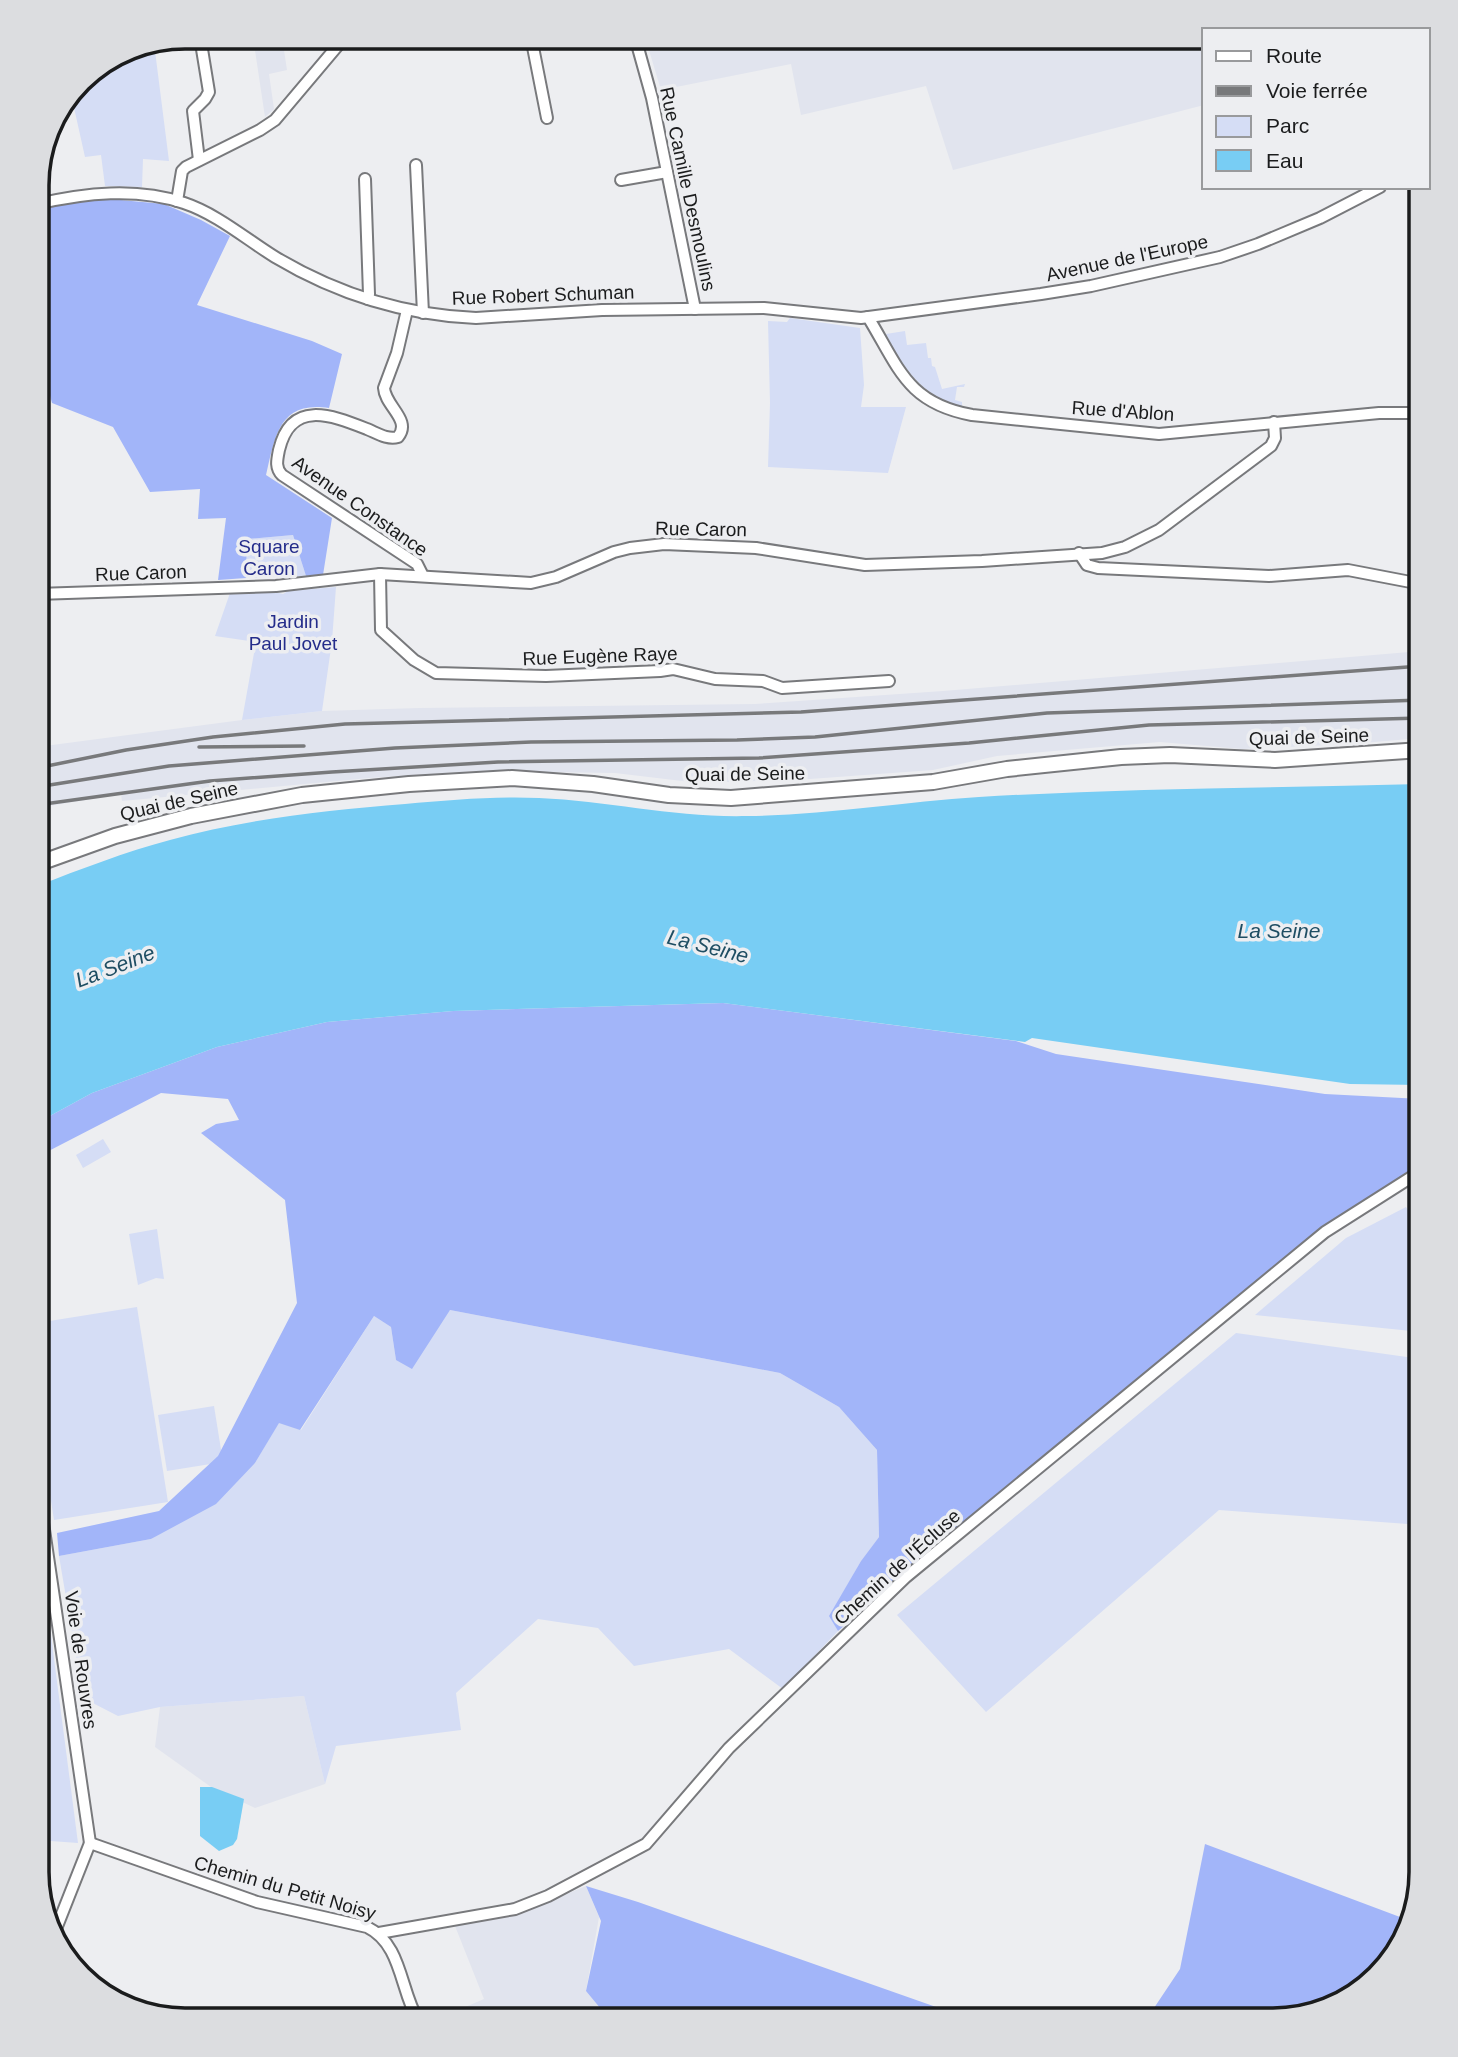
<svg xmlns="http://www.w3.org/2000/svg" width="1458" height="2057" viewBox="0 0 1458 2057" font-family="Arial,sans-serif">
  <rect width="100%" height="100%" fill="#edeef1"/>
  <g fill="#e1e4ee">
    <path d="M 253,37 L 282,37 L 287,70 L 269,74 L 274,109 L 265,117 Z"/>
    <path d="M 645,37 L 1204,37 L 1204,105 L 953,170 L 926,86 L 801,115 L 791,64 L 661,90 Z"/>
    <path d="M 1421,651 L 1421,738 L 1351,744 L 1242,749 L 1160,742 L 997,756 L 933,770 L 810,779 L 699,783 L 615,773 L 480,771 L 369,778 L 122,801 L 121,794 L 37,808 L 37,747 L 242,720 L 322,711 L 419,708 L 755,704 L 943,691 Z"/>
    <path d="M 304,1696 L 325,1784 L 255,1808 L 211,1787 L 155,1747 L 160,1707 Z"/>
    <path d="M 586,1886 L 599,1917 L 586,1991 L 610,2020 L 435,2020 L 484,1999 L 455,1926 L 523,1912 Z"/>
  </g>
  <g fill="#d5ddf5">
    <path d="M 154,43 L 169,161 L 143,159 L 142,187 L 105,186 L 101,155 L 85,157 L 71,94 C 94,65 119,50 154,43 Z"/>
    <path d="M 790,318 L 860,328 L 864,385 L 861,407 L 906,407 L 888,473 L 768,467 L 770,403 L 768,321 L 787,322 Z"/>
    <path d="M 905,331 L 907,345 L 926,343 L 928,358 L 931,358 L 932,366 L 935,367 L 942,389 L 965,384 L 964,387 L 957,387 L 955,400 L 962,402 L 962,408 C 921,394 905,371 886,334 Z"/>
    <path d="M 293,535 L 306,576 L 246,578 L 247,539 Z"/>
    <path d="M 336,587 L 332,641 L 322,711 L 242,720 L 256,642 L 215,636 L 230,593 L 275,592 L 283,594 L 288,591 Z"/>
    <path d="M 103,1139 L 111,1152 L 83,1168 L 76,1155 Z"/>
    <path d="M 1406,1207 L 1421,1228 L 1421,1332 L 1255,1315 L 1346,1238 Z"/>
    <path d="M 157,1229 L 164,1279 L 156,1278 L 138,1285 L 129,1234 Z"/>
    <path d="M 137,1307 L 168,1502 L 54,1520 L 37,1412 L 37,1323 Z"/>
    <path d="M 450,1310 L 780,1373 L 839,1407 L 877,1450 L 879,1537 L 861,1561 L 830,1616 L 838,1631 L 783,1689 L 729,1649 L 634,1666 L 598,1628 L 538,1619 L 456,1693 L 461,1730 L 336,1746 L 325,1784 L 304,1696 L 160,1707 L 118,1716 L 83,1698 L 59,1556 L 151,1539 L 255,1463 L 279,1422 L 301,1430 L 374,1316 L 391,1327 L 396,1360 Z"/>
    <path d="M 1236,1333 L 1421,1359 L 1421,1525 L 1219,1510 L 986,1712 L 897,1615 Z"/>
    <path d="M 214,1406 L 223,1462 L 167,1471 L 158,1415 Z"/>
    <path d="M 37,1528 L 78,1843 L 37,1840 Z"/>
  </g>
  <g fill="#a2b5f9">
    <path d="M 99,198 L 164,204 L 201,220 L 230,236 L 197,305 L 312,341 L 342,354 L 329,408 C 279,400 275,437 266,475 L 332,518 L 323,575 L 306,576 L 293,535 L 247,539 L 246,578 L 218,580 L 226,518 L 198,519 L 200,489 L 150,492 L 113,427 L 52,403 L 40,357 L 37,356 L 37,314 L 44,312 L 37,280 L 37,212 L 72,201 Z"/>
    <path d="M 723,1003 L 1016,1041 L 1056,1054 L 1325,1094 L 1421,1099 L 1421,1169 L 1378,1193 L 1023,1476 L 838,1631 L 829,1616 L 861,1561 L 879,1537 L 877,1450 L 839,1407 L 780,1373 L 450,1310 L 412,1369 L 396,1360 L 391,1327 L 374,1316 L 300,1430 L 279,1423 L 255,1463 L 216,1504 L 151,1539 L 59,1556 L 57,1533 L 159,1511 L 218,1456 L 297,1303 L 285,1200 L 201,1133 L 216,1124 L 239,1120 L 228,1099 L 161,1093 L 37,1157 L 37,1123 L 92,1093 L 217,1047 L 327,1022 L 453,1011 Z"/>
    <path d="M 1205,1844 L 1408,1920 L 1401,1946 L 1347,2000 L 1273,2020 L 1146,2020 L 1180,1969 Z"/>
    <path d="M 586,1886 L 638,1902 L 973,2020 L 610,2020 L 586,1991 L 601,1921 Z"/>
  </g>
  <g fill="#78cdf4">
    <path d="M 1421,784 L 1421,1085 L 1350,1084 L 1032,1038 L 1025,1042 L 723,1003 L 453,1011 L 327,1022 L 217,1047 L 92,1093 L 37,1123 L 37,886 C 81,869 125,852 170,840 C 246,819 327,810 405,804 C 449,800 495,796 539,798 C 609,801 677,818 748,816 C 825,815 902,802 979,797 C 1126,788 1274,788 1421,784 Z"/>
    <path d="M 200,1787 L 212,1787 L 244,1799 L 237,1839 L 233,1845 L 219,1851 L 200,1836 Z"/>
  </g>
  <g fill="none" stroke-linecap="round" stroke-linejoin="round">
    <g stroke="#78797c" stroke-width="14">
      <g id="minor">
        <path d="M 531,37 L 547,118"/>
        <path d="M 635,37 L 652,98 L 695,309"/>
        <path d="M 199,160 L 193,111 L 205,99 L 209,92 L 200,37"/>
        <path d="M 416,165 L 423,313"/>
        <path d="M 365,179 L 369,294 L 368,299"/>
        <path d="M 621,180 L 667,172"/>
        <path d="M 177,201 L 182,171 L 186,167 L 260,130 L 275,120 L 345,37"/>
        <path d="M 37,204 C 85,193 136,187 184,203 C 217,214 246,239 275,257 C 337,294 404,315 476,318 L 602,310 L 764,308 L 861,318 L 1041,294 L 1091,286 L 1220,257 L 1258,244 L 1320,218 L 1380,187"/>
        <path d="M 407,310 L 397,353 L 384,388 C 385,406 412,420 398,437 C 387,440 377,433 367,429 C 331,415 291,399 279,450 C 277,460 275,468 282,475 L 417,564 L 423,576"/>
        <path d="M 868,317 C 899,368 907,403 972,415 L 1159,434 L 1379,413 L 1421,413"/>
        <path d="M 1079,553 L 1087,565 L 1098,568 L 1269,576 L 1348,570 L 1421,584"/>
        <path d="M 380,574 L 381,630 L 414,660 L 436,673 L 546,676 L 660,671 L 673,669 L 715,679 L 763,681 L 782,688 L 889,681"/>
        <path d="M 37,594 L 276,586 L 380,574 L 531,583 L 556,577 L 614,552 L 630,548 L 664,544 L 756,548 L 865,565 L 982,561 L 1102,553 L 1125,547 L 1159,530 L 1271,446 L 1275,438 L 1274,422"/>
        <path d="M 37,1482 L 90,1843"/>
        <path d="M 90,1843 L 257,1902 L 367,1927 C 402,1944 400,1990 418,2020"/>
        <path d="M 379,1933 L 515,1909 L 548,1896 L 646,1844 L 729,1748 L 906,1577 L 1325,1232 L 1421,1171"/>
        <path d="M 54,1934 L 90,1843"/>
      </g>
    </g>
    <g stroke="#78797c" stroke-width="18">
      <path id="major" d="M 37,864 L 115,836 L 191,816 L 302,795 L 409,784 L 512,778 L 593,784 L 669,795 L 731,798 L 933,782 L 1007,769 L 1121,757 L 1170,755 L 1275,760 L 1421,750"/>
    </g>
    <use href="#minor" stroke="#fff" stroke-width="10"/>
    <use href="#major" stroke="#fff" stroke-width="14"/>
    <g stroke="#78797b" stroke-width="3.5">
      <path d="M 199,747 L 304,746"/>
      <path d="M 37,768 L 126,750 L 213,737 L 345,724 L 801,712 L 1421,666"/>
      <path d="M 37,787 L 169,766 L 395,748 L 531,742 L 737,740 L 815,737 L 1047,713 L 1421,700"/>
      <path d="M 37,805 L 210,781 L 332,772 L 498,762 L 759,758 L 969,743 L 1149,725 L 1421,718"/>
    </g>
  </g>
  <g text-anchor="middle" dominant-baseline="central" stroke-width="7" stroke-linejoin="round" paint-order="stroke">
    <g font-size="19" fill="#1b1c1d" stroke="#edeef1">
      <text transform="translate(688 189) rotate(78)">Rue Camille Desmoulins</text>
      <text transform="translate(1127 258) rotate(-12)">Avenue de l'Europe</text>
      <text transform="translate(543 295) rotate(-2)">Rue Robert Schuman</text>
      <text transform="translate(1123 411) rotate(4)">Rue d'Ablon</text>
      <text transform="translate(360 506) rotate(35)">Avenue Constance</text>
      <text transform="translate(701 529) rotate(1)">Rue Caron</text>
      <text transform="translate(141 573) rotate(-2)">Rue Caron</text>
      <text transform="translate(600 656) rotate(-2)">Rue Eugène Raye</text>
      <text transform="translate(1309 737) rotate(-2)">Quai de Seine</text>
      <text transform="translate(745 774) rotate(-1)">Quai de Seine</text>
      <text transform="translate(179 801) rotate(-13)">Quai de Seine</text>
      <text transform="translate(897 1567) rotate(-42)">Chemin de l'Écluse</text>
      <text transform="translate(81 1660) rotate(82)">Voie de Rouvres</text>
      <text transform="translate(285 1888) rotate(16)">Chemin du Petit Noisy</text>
    </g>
    <g font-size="19" fill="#242c8a" stroke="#edeef1">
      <text x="269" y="546">Square<tspan x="269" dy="22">Caron</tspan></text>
      <text x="293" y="621">Jardin<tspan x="293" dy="22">Paul Jovet</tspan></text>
    </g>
    <g font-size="21" font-style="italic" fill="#1f4e63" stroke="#edeef1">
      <text x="1279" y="930">La Seine</text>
      <text transform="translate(708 946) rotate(14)">La Seine</text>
      <text transform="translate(115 966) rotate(-21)">La Seine</text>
    </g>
  </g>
  <path d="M0 0H1458V2057H0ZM185 49H1273A136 136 0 0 1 1409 185V1872A136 136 0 0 1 1273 2008H185A136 136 0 0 1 49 1872V185A136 136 0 0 1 185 49Z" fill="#dcdde0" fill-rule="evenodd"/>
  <path fill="none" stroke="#1b1c1d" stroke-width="3.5" d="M185 49H1273A136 136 0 0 1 1409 185V1872A136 136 0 0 1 1273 2008H185A136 136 0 0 1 49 1872V185A136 136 0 0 1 185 49Z"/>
  <rect x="1202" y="28" width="228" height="161" fill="#edeef1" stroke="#999a9c" stroke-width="2"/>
  <rect x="1216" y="51" width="35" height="10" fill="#ffffff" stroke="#999a9c" stroke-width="2"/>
  <text x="1266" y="63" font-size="21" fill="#1b1c1d">Route</text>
  <rect x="1216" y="86" width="35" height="10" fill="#78797b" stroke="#999a9c" stroke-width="2"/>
  <text x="1266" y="98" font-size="21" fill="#1b1c1d">Voie ferrée</text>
  <rect x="1216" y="116" width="35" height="21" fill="#d5ddf5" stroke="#999a9c" stroke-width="2"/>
  <text x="1266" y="133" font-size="21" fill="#1b1c1d">Parc</text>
  <rect x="1216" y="150" width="35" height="21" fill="#78cdf4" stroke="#999a9c" stroke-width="2"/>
  <text x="1266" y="168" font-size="21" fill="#1b1c1d">Eau</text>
</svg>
